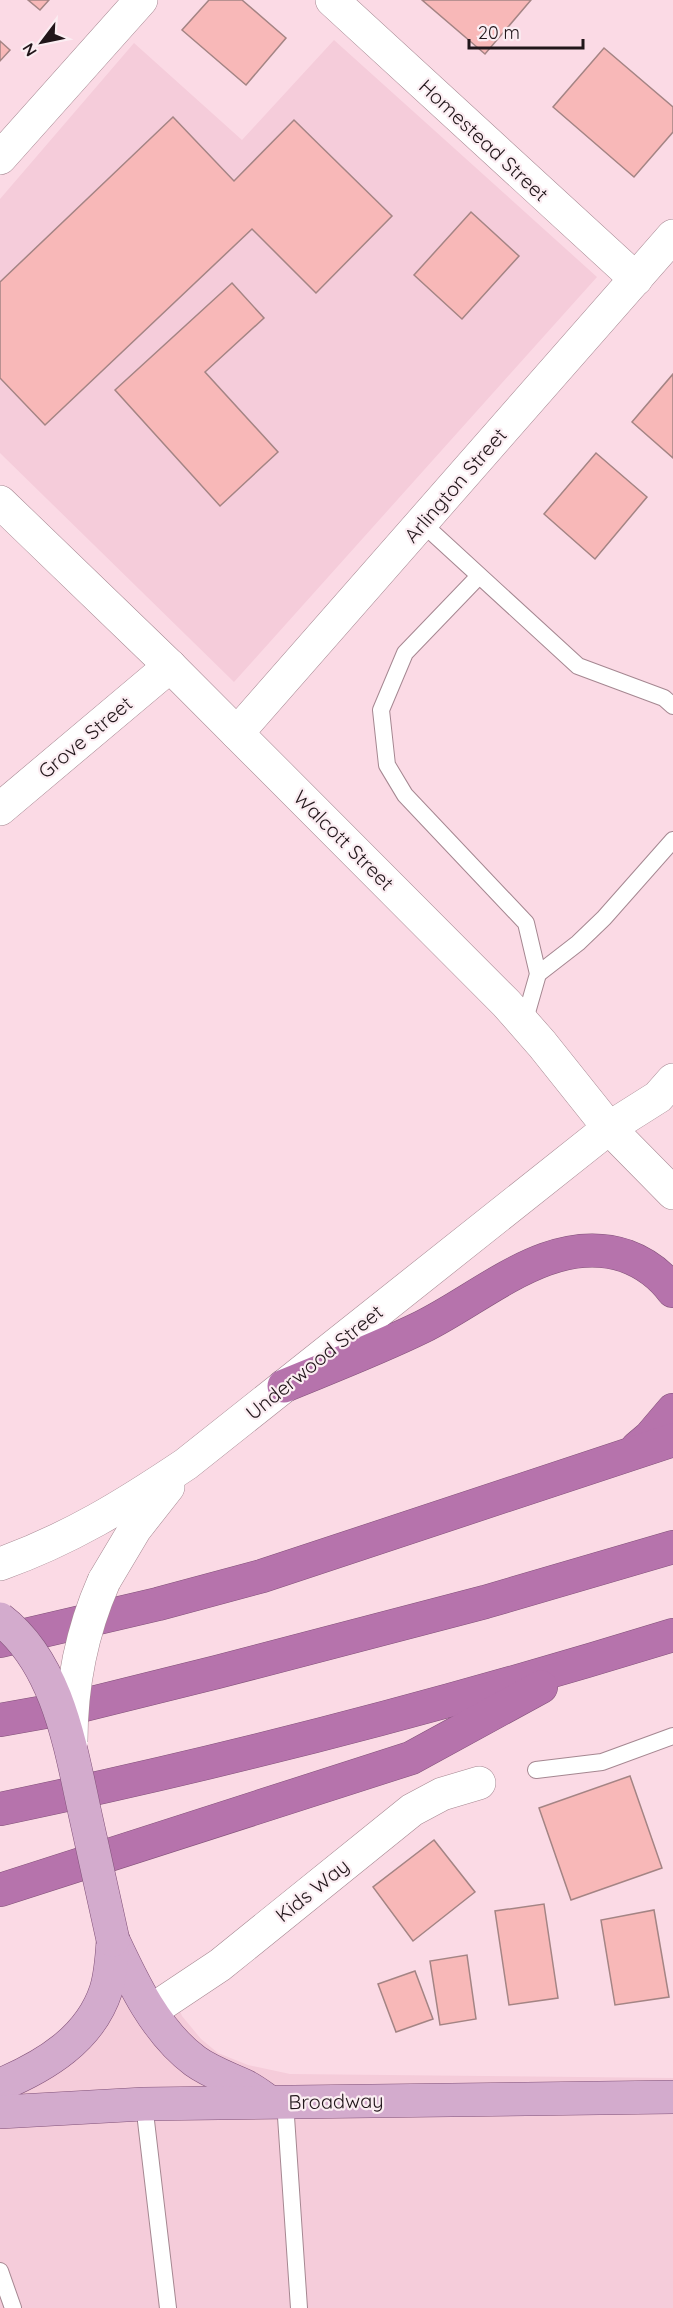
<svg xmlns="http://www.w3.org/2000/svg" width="673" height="2308" viewBox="0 0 673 2308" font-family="Quicksand,sans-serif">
  <rect width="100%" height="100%" fill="#fbdae5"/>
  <g fill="#f5ccda">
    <path d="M 334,40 L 597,277 L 234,682 L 0,453 L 0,199 L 134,43 L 242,140 Z"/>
    <path d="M 124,1950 L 167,2000 L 176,2001 L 182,2016 L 201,2039 L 218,2053 L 248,2065 L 290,2074 L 673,2078 L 673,2308 L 0,2308 L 0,2084 L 91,2023 Z"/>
  </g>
  <g fill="#f8b8b8" stroke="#a48484" stroke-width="1.5">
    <path d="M 28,0 L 49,0 L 40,10 Z"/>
    <path d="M 209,0 L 242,0 L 286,38 L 246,85 L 182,30 Z"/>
    <path d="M 422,0 L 531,0 L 485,54 Z"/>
    <path d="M 0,41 L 10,50 L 0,61 Z"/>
    <path d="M 604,48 L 673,107 L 673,132 L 634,177 L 553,107 Z"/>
    <path d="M 173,117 L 234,181 L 294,120 L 392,216 L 316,293 L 252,229 L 45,425 L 0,378 L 0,282 Z"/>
    <path d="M 471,212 L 519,256 L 462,319 L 414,275 Z"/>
    <path d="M 232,283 L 264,318 L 205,372 L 278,452 L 220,506 L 115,390 Z"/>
    <path d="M 673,374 L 673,458 L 632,422 Z"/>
    <path d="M 596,453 L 647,497 L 595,559 L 544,514 Z"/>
    <path d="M 630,1776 L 662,1868 L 571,1900 L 539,1808 Z"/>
    <path d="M 434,1840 L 475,1892 L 413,1941 L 373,1887 Z"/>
    <path d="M 544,1904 L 558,1998 L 509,2005 L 495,1911 Z"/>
    <path d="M 654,1910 L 669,1997 L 615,2005 L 601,1920 Z"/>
    <path d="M 467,1955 L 476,2019 L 440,2025 L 430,1961 Z"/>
    <path d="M 415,1971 L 433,2019 L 396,2032 L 378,1984 Z"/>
  </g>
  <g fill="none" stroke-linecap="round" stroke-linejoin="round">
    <g stroke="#a58791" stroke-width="18">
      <g id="lane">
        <path d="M 422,523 L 578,666 L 664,698 L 673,706"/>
        <path d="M 479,576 L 405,653 L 381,710 L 387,765 L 405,795 L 526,923 L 538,974 L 524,1023"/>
        <path d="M 538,974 L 578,943 L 604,918 L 673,840"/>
        <path d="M 536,1770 L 602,1762 L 673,1736"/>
        <path d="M 285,2102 L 299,2308"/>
        <path d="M 144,2104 L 168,2308"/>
        <path d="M 0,2271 L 13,2308"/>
      </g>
    </g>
    <g stroke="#a58791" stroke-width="34">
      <g id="street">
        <path d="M 332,0 L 636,279"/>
        <path d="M 0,158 L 141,0"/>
        <path d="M 237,733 L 673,236"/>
        <path d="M 0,809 L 170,666"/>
        <path d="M 609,1128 L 658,1097 L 673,1080"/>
        <path d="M 151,2011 L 220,1965 L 412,1810 L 442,1794 L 479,1783"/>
      </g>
    </g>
    <g stroke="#a58791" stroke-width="34">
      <g id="secondary">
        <path d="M 0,502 L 170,666 L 506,1003 L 542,1044 L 609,1128 L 673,1193"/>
        <path d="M 0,1564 C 70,1539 125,1505 186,1464 L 609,1128"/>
        <path d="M 104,1581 L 135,1529 L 168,1487"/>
      </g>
    </g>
    <g stroke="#825279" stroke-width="34">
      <g id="primary">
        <path d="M 113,1940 C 133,1983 156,2032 195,2061 C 210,2072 228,2078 245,2086 C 253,2090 261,2096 268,2101"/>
        <path d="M 0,2085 C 45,2066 90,2039 106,1990 C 111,1974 112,1956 113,1940"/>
        <path d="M 0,2112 L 144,2104 L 673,2097"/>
      </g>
    </g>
    <g stroke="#825279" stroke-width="34">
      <g id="highway">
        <path d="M 284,1386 C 330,1367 377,1349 422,1327 C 485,1296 552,1231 626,1256 C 645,1263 661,1275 673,1291"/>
        <path d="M 637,1448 L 650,1437 L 673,1410"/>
        <path d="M 0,1641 L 158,1604 L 262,1576 L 673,1440"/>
        <path d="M 0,1720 L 84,1705 L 217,1672 L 485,1602 L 673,1547"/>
        <path d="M 0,1809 C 227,1762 452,1703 673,1635"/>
        <path d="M 0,1890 L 411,1758 L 541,1687"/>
      </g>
    </g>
    <use href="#lane" stroke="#fff" stroke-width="16"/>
    <use href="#street" stroke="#fff" stroke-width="33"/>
    <use href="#secondary" stroke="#fff" stroke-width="33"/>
    <use href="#primary" stroke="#d3abcd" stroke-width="33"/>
    <use href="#highway" stroke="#b673ac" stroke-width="33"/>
    <g stroke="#a58791" stroke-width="34" stroke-linecap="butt">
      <path id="secondary-bridge" d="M 71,1742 C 71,1686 81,1633 104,1581"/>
    </g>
    <g stroke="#825279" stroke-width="34" stroke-linecap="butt">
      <path id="primary-bridge" d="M 0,1619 C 59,1664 71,1751 86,1818 C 95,1859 104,1899 113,1940"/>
    </g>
    <use href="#secondary-bridge" stroke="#fff" stroke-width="33"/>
    <use href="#primary-bridge" stroke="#d3abcd" stroke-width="33"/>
  </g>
  <g text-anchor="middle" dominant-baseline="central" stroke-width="4.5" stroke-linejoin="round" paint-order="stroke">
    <g font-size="20" fill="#21161a" stroke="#fbedf2">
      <text transform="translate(484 140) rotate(43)">Homestead Street</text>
      <text transform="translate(455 485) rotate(-49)">Arlington Street</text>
      <text transform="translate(85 737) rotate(-40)">Grove Street</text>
      <text transform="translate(344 840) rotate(45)">Walcott Street</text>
      <text transform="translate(314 1362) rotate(-39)">Underwood Street</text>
      <text transform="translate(312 1890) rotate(-39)">Kids Way</text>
      <text transform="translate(336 2101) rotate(-1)">Broadway</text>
    </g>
  </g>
  <g transform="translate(42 42) rotate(238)" stroke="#fbedf2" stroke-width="4.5" paint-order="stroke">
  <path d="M0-4.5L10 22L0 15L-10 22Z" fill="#21161a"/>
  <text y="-9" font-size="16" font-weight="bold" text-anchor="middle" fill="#21161a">N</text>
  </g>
  <path d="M469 39v9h114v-9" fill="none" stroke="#21161a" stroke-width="3"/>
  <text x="478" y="39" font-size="18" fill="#21161a" stroke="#fbedf2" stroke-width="4.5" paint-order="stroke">20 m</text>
</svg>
